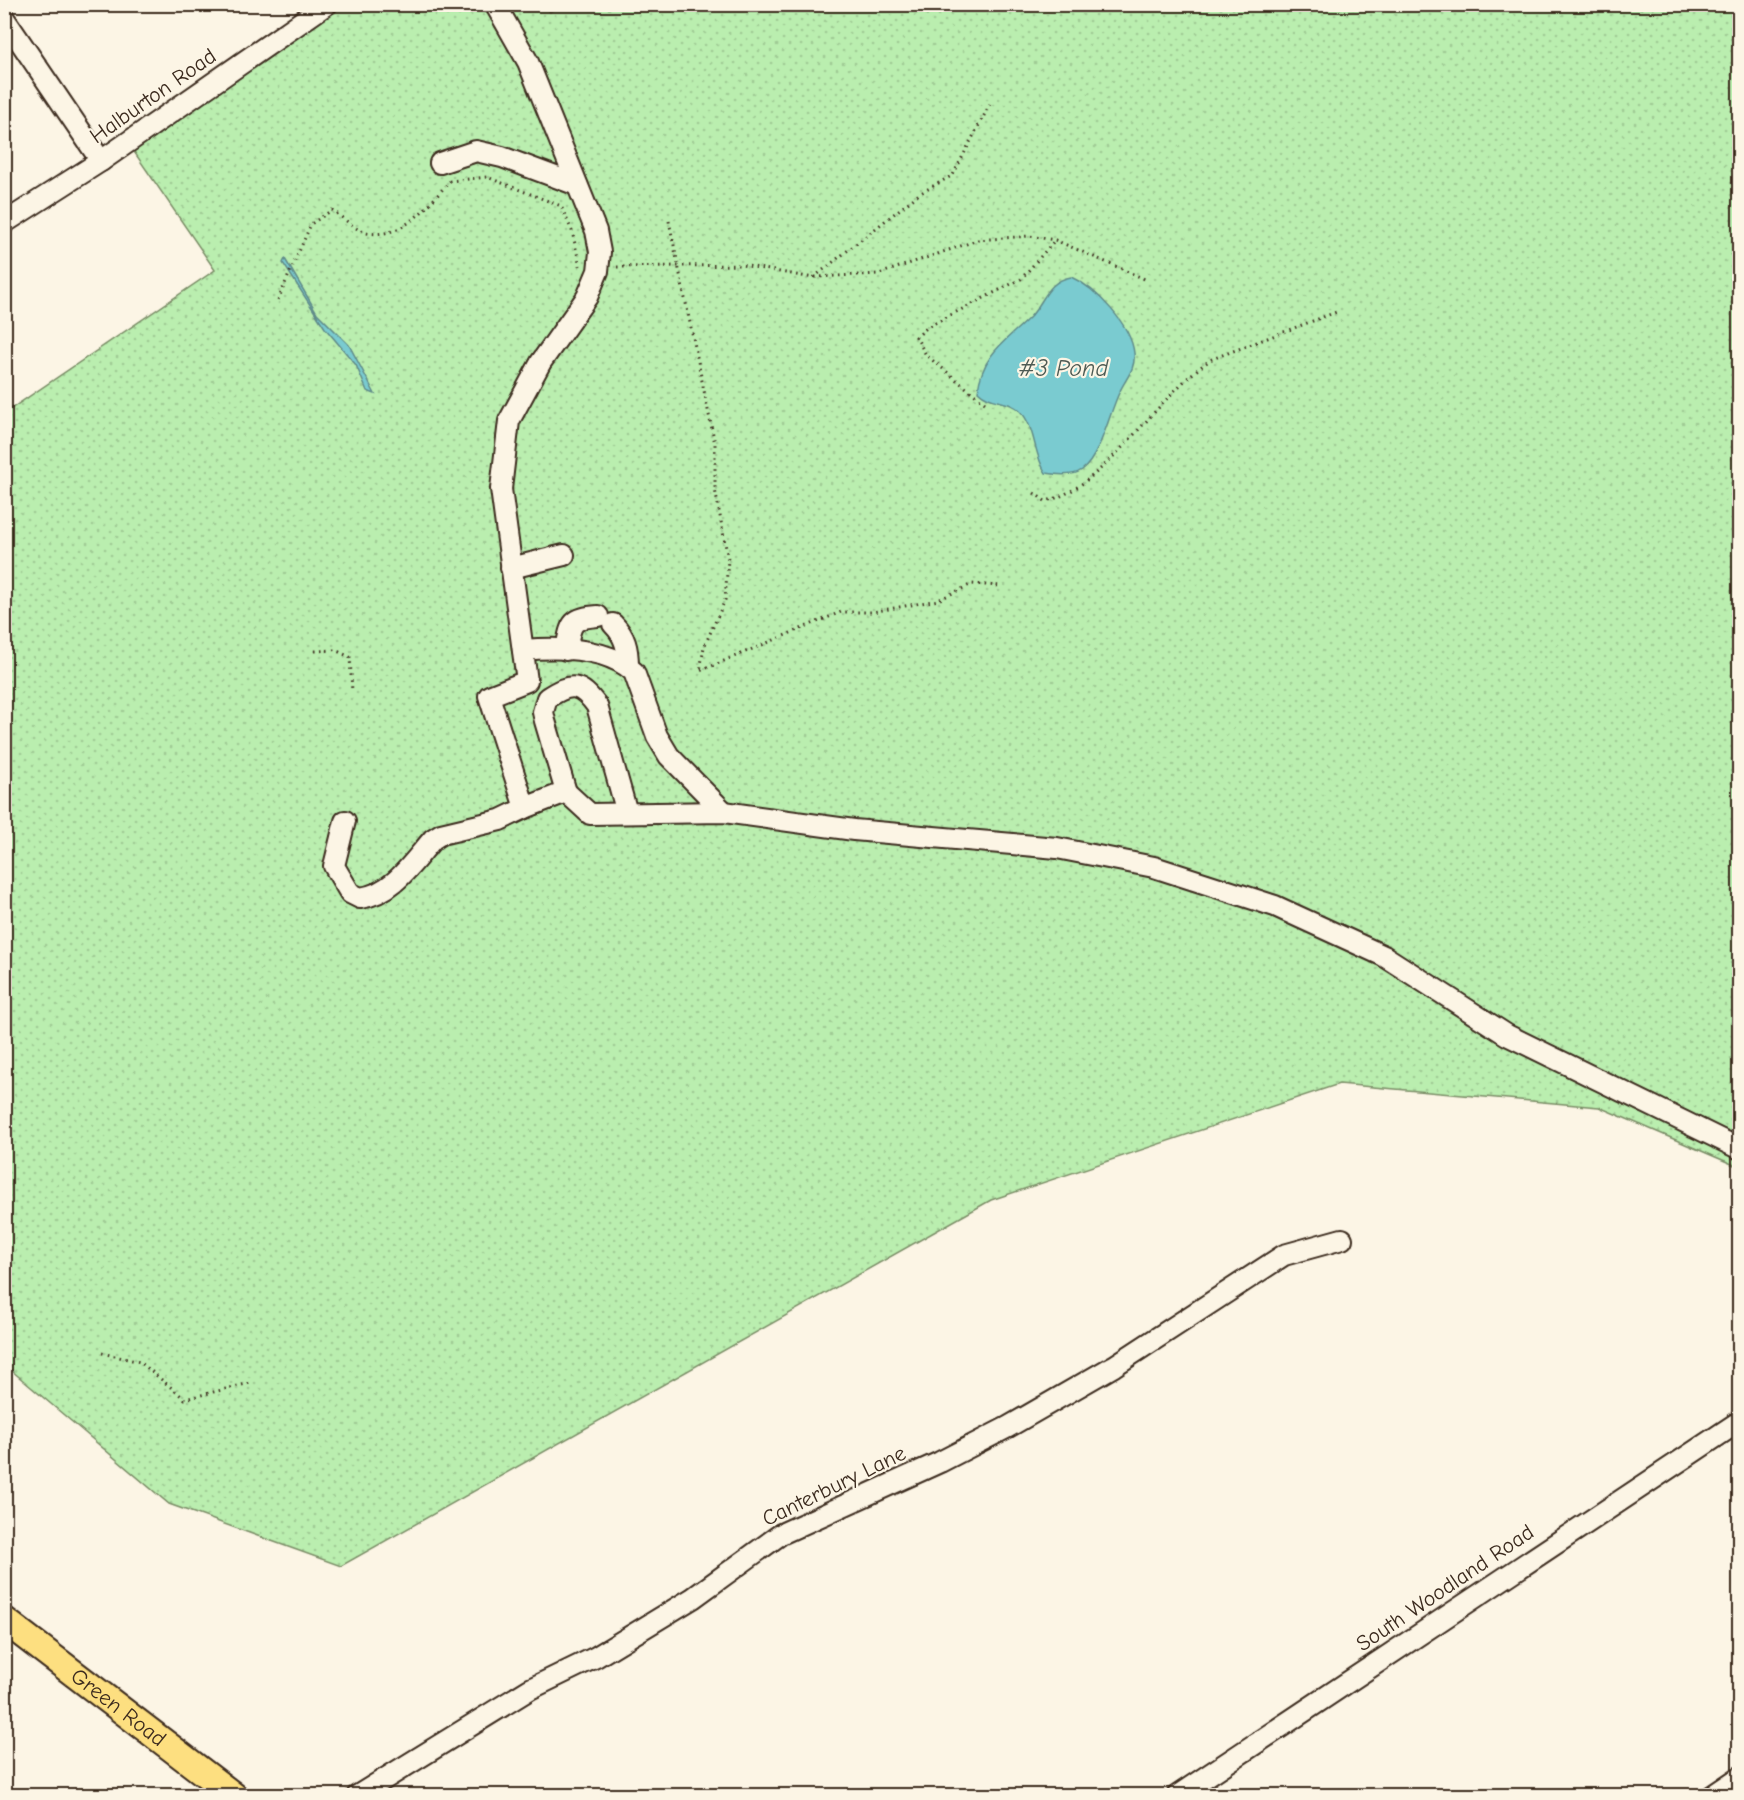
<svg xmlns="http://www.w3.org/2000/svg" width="1744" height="1800" viewBox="0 0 1744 1800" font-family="'Comic Neue',sans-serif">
  <defs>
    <pattern id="green-dots" width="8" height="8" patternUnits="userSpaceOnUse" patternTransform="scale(1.5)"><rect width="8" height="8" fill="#baeeaf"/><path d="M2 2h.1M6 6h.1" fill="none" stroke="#a1cc96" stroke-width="1.8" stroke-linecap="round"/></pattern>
  </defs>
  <rect width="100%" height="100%" fill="#fcf5e5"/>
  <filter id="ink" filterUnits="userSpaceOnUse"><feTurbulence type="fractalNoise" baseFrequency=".0167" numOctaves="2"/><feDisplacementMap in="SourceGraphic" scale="12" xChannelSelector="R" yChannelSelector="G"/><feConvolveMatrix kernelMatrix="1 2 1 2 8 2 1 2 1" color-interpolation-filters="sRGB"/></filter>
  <g filter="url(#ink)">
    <path fill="url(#green-dots)" stroke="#7a8c66" stroke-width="1.5" d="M 544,4 L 550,12 L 561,4 L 1739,5 L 1739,1167 L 1599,1107 L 1339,1084 L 991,1200 L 341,1566 L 169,1504 L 5,1365 L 5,413 L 215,270 L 128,143 L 327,5 Z"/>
    <g fill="#7acbd0" stroke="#618b89" stroke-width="1.5">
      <path d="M 285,259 L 317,313 L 349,345 L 375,394 L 367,391 L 356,365 L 325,328 L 283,263 Z"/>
      <path d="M 1071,277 C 1096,288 1131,325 1134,353 C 1136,369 1126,378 1120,391 C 1110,410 1101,456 1082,470 C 1072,477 1057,475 1046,473 C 1033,455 1036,427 1020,411 C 1008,399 991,404 978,391 C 982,354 1006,341 1030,317 C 1045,301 1047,281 1071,277 Z"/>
    </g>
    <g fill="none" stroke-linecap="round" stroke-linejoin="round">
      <g stroke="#3b2a1e" stroke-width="24">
        <g id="minor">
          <path d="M 495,4 L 528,62 L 596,231 L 600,252 L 598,271 L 587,297 L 541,362 L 509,421 L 501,489 L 527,681 L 489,696 L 525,808 L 566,792 L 590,814 L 724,812 L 854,830 L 1057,848 L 1154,867 L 1275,906 L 1384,956 L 1507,1035 L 1740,1149"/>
          <path d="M 4,18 L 101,161"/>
          <path d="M 440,163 L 476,151 L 502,157 L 577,185"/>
          <path d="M 4,223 L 101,161 L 327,4"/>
          <path d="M 511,568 L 564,555"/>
          <path d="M 613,624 C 625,636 628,648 628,666"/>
          <path d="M 523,650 C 557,647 607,647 634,672 L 657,736 L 669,756 L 724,812"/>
          <path d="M 566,650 C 571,624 570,618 598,616"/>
          <path d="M 566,792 L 545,721 L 543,712 L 547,698 C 571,682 580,683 597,706 L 627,813"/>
          <path d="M 345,821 L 334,866 L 350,893 L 360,898 C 393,894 412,863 433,839 L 441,834 L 500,820 L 525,808"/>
          <path d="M 357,1796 L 530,1689 L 596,1657 L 693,1598 L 781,1534 L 940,1462 L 1008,1427 L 1114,1366 L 1284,1255 L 1342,1239"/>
          <path d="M 1177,1796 L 1740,1421"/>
          <path d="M 1712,1796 L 1740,1777"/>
        </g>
      </g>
      <g stroke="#3b2a1e" stroke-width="30">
        <g id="major">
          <path id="s1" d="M 4,1620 L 234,1796"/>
        </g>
      </g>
      <g stroke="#3b2a1e" stroke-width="3" stroke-dasharray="1.5 4.5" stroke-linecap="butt">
        <path d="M 669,221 L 715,444 L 715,489 L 728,559 L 725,600 L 704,647 L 700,671 L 841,612 L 872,612 L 938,600 L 972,584 L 1000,586"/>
        <path d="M 617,267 L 742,265 L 813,278 L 919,194 L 953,175 L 990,104"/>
        <path d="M 815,277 L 879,274 L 978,240 L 1029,236 L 1055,240 L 1147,280"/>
        <path d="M 278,300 L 311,224 L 332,210 C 342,217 357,231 367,233 C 405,239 428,205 450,181 L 487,177 L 561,206 L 572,231 L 580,266"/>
        <path d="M 985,403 L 926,355 L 916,337 L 929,326 L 1021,279 L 1055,240"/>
        <path d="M 1034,493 L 1045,501 C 1104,490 1160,391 1212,359 L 1339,311"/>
        <path d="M 315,651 L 335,650 L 350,657 L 352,691"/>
        <path d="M 102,1353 L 140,1362 L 185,1399 L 250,1383"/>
      </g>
      <use href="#minor" stroke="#fcf5e5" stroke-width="20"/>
      <use href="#major" stroke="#fddf80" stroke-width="26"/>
    </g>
  </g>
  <g text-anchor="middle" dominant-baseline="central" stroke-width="4.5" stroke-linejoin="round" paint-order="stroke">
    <g font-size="22" fill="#3b2a1e" stroke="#fcf5e5">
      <text transform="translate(153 96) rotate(-35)">Halburton Road</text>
      <text transform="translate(834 1486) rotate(-26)">Canterbury Lane</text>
      <text transform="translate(1445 1588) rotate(-34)">South Woodland Road</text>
      <text stroke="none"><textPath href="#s1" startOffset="144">Green Road</textPath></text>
    </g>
    <g font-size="24" font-style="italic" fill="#4e5a53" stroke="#fcf5e5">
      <text x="1063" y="368">#3 Pond</text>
    </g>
  </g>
  <rect width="1744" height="1800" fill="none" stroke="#fcf5e5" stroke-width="24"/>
  <rect x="12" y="12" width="1720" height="1776" fill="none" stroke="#3b2a1e" stroke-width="2" filter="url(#ink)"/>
</svg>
